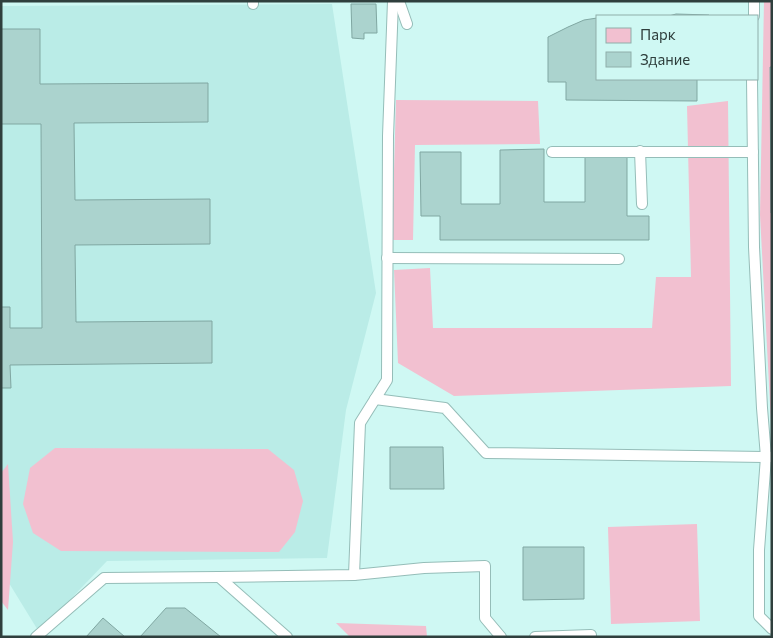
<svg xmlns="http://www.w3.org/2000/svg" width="773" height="638" viewBox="0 0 773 638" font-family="Commissioner,sans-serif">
  <rect width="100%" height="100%" fill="#cff8f3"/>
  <path fill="#baece7" d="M 332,4 L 376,293 L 346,410 L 327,558 L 107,561 L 39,632 L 1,570 L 1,6 Z"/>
  <g fill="#f2c0d0">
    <path d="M 764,1 L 772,1 L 772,441 L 760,215 Z"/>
    <path d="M 396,100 L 538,101 L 540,144 L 415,145 L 413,240 L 392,240 Z"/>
    <path d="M 728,101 L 731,386 L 454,396 L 398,363 L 394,270 L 430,268 L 433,328 L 652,328 L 656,277 L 691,277 L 687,106 Z"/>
    <path d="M 55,448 L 268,449 L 294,470 L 303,501 L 295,532 L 279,552 L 61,551 L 33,533 L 23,504 L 30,468 Z"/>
    <path d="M 8,464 L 13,542 L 8,610 L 1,601 L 1,473 Z"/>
    <path d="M 697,524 L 700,621 L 611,624 L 608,527 Z"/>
    <path d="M 336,623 L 426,626 L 427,637 L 350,637 Z"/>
  </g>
  <g fill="#abd3ce" stroke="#80a7a2">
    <path d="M 351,4 L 376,4 L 377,33 L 364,33 L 364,39 L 352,38 Z"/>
    <path d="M 676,14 L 709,15 L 708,16 L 669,16 Z"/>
    <path d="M 597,18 L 597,79 L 697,79 L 697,101 L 566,100 L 566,82 L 548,82 L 548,37 L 568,27 L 584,20 Z"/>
    <path d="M 1,29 L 40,29 L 40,84 L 208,83 L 208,122 L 74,123 L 75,200 L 210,199 L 210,244 L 75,245 L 76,322 L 212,321 L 212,363 L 10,365 L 11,388 L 1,388 L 1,307 L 10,307 L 10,328 L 42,328 L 41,124 L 1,124 Z"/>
    <path d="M 770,67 L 772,67 L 772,213 L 771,213 Z"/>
    <path d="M 544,149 L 544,202 L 585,202 L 585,155 L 627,154 L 627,216 L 649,216 L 649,240 L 440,240 L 440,216 L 421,216 L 420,152 L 461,152 L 461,204 L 500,204 L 500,150 Z"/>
    <path d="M 390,447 L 443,447 L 444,489 L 390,489 Z"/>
    <path d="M 523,547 L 584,547 L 584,599 L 523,600 Z"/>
    <path d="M 166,608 L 185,608 L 221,637 L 140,637 Z"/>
    <path d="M 103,618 L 125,637 L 86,637 Z"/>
  </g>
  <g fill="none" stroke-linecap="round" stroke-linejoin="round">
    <g stroke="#95bdb8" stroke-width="12">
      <g id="service">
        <path d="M 253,1 L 253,4"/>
        <path d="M 399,1 L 407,24"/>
        <path d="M 754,16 L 754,1"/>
        <path d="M 752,79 L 754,247 L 762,408 L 766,457 L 759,550 L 759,616 L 772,629"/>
        <path d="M 640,151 L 642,204"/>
        <path d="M 552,152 L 753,152"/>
        <path d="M 387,258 L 619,259"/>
        <path d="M 375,399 L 445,408 L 486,453 L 771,457"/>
        <path d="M 354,575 L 424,568 L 485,566 L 485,618 L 501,637"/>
        <path d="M 219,577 L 287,637"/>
        <path d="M 36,637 L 104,578 L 219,577 L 354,575 L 360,423 L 387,380 L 388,136 L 393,1"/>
        <path d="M 535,637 L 591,635"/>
      </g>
    </g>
    <use href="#service" stroke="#fff" stroke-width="10"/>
  </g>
  <rect width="773" height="638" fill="none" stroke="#2f3f3d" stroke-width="5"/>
  <rect x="596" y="15" width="162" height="65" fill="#cff8f3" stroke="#8faeaa"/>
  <rect x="606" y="28" width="25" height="15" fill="#f2c0d0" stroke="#8faeaa"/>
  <text x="640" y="40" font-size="15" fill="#2f3f3d">Парк</text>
  <rect x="606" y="52" width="25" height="15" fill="#abd3ce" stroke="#8faeaa"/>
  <text x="640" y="65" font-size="15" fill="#2f3f3d">Здание</text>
</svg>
